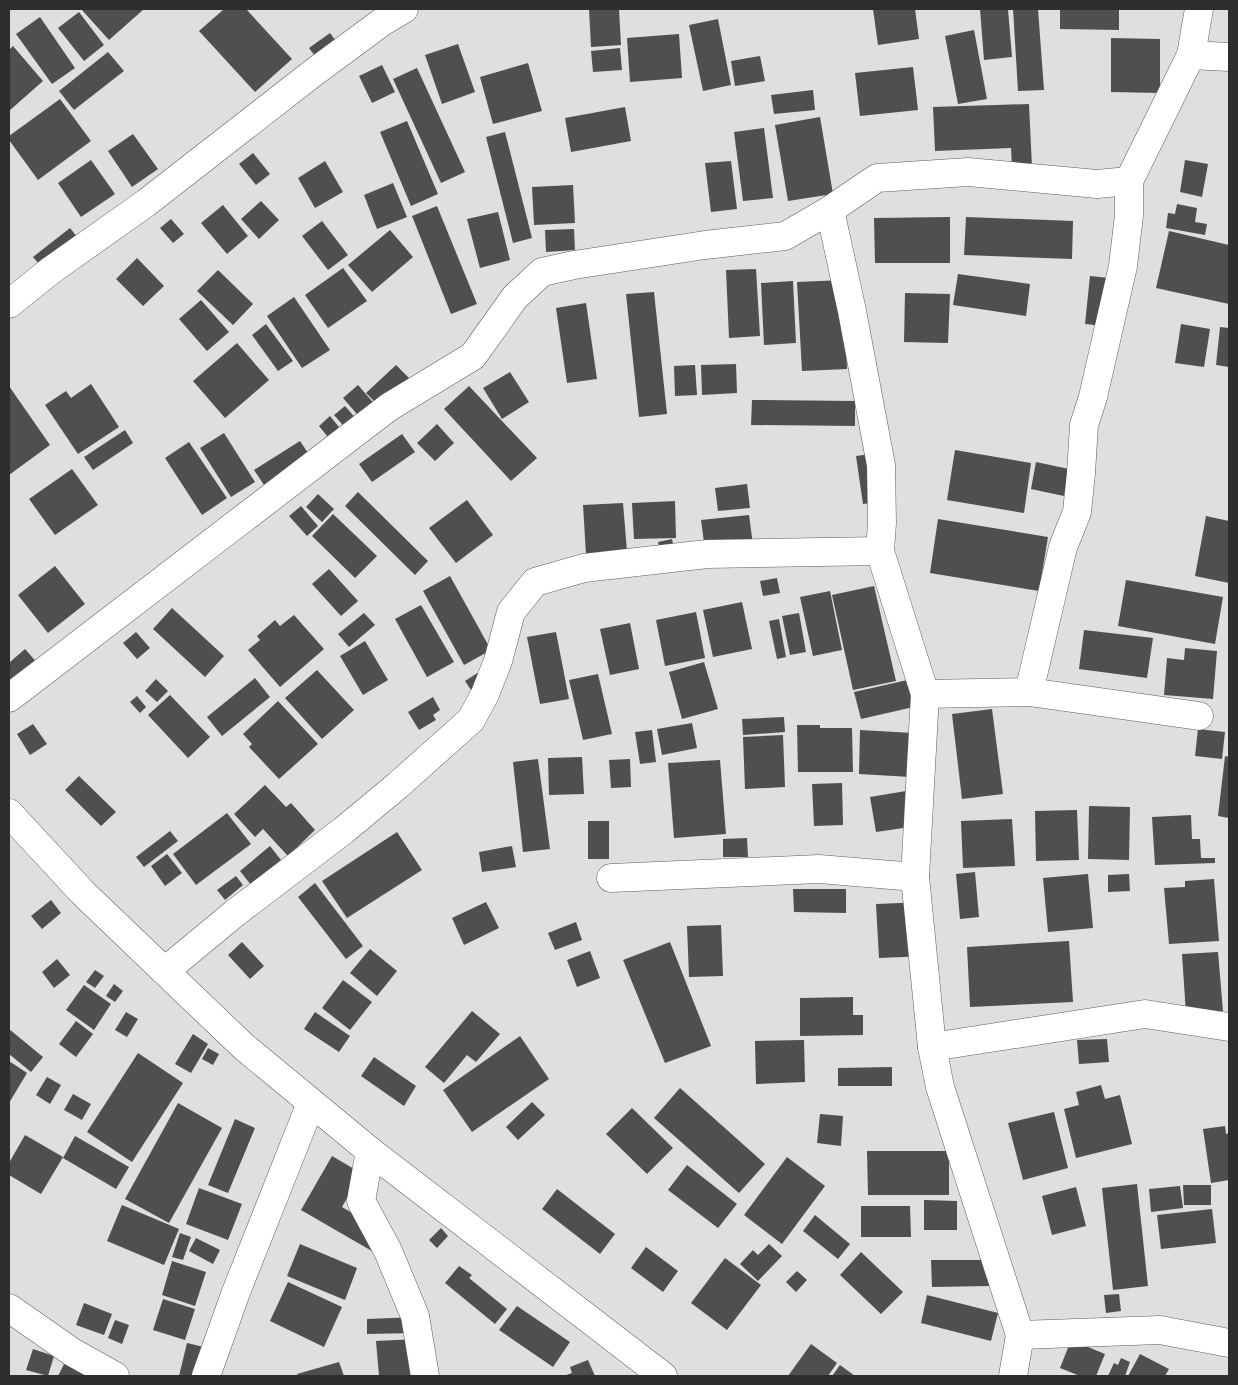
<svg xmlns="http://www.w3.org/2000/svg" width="1238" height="1385" viewBox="0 0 1238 1385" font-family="'PT Sans',sans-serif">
  <rect width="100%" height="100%" fill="#dedfe1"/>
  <g fill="#514f4d">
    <path d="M 81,9 L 144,9 L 109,40 Z"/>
    <path d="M 224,9 L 246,9 L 292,59 L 255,92 L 199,31 Z"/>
    <path d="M 589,9 L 619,9 L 621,45 L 591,47 Z"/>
    <path d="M 873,9 L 915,9 L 919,39 L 878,45 Z"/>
    <path d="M 980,9 L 1008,9 L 1012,57 L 984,60 Z"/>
    <path d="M 1013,9 L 1038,9 L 1044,90 L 1018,91 Z"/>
    <path d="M 1060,9 L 1119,9 L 1119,30 L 1060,29 Z"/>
    <path d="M 79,12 L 104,45 L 84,61 L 58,28 Z"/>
    <path d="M 40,17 L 75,68 L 52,84 L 16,34 Z"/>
    <path d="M 718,19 L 731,85 L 703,91 L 689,25 Z"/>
    <path d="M 974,30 L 987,99 L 958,104 L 945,36 Z"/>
    <path d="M 330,33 L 344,52 L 324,68 L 309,48 Z"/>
    <path d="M 679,34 L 682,78 L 630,82 L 627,38 Z"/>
    <path d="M 1111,38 L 1160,39 L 1160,93 L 1111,92 Z"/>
    <path d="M 458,44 L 475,92 L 442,104 L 425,55 Z"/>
    <path d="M 13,46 L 43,81 L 9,111 L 9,50 Z"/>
    <path d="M 620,48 L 622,70 L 593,72 L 591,51 Z"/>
    <path d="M 108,52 L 124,71 L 74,110 L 59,91 Z"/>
    <path d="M 760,56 L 765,81 L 735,86 L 731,61 Z"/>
    <path d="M 528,63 L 542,111 L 493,124 L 480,77 Z"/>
    <path d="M 382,65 L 395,92 L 372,103 L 359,76 Z"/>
    <path d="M 913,67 L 918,110 L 860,116 L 855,73 Z"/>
    <path d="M 417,68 L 465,172 L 441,183 L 393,79 Z"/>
    <path d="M 813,90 L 815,110 L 774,114 L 771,95 Z"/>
    <path d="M 60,99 L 91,141 L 38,180 L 9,140 L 9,136 Z"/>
    <path d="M 1029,104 L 1032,167 L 1012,168 L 1011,148 L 935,151 L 933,107 Z"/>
    <path d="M 625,107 L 631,141 L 571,152 L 565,118 Z"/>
    <path d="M 820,117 L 833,194 L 788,201 L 775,125 Z"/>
    <path d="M 407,121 L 438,194 L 411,206 L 380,132 Z"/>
    <path d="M 764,128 L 773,198 L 743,201 L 734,132 Z"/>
    <path d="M 505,132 L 532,238 L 513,243 L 486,137 Z"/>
    <path d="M 133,134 L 158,169 L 132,187 L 108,151 Z"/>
    <path d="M 253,153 L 270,174 L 256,185 L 239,164 Z"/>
    <path d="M 91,160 L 115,194 L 81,217 L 58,183 Z"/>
    <path d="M 1185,160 L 1208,164 L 1202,197 L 1180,192 Z"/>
    <path d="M 325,161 L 343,192 L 315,208 L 298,178 Z"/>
    <path d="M 731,161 L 737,209 L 711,212 L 705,163 Z"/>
    <path d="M 393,183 L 407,217 L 377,229 L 364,195 Z"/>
    <path d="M 573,185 L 575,223 L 534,225 L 532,187 Z"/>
    <path d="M 261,201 L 279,220 L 259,239 L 241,219 Z"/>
    <path d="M 1177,204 L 1197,208 L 1195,222 L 1207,224 L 1205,235 L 1166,228 L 1168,213 L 1175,214 Z"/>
    <path d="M 223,205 L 248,236 L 227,254 L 201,223 Z"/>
    <path d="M 437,206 L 477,304 L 451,314 L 412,216 Z"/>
    <path d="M 498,212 L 510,260 L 480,268 L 467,219 Z"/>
    <path d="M 950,217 L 950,263 L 875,263 L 874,218 Z"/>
    <path d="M 966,217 L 1073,221 L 1072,259 L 964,255 Z"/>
    <path d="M 171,219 L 184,234 L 173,243 L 160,228 Z"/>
    <path d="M 322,221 L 348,255 L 328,270 L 302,236 Z"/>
    <path d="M 70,228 L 81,242 L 45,271 L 33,257 Z"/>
    <path d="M 574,229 L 575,250 L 546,252 L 545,230 Z"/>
    <path d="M 390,230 L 413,257 L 372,292 L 348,265 Z"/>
    <path d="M 1169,231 L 1229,245 L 1229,304 L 1156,288 Z"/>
    <path d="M 137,258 L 164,286 L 143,306 L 116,279 Z"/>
    <path d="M 343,268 L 367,301 L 328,328 L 305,295 Z"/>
    <path d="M 756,269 L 760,336 L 729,338 L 726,270 Z"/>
    <path d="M 218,270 L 253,304 L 233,325 L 197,291 Z"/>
    <path d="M 958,274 L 1030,284 L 1026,316 L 953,305 Z"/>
    <path d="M 1090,276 L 1119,279 L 1114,327 L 1085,324 Z"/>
    <path d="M 843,280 L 847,369 L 802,371 L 797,282 Z"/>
    <path d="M 793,281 L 796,343 L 764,345 L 761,283 Z"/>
    <path d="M 654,292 L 667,414 L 639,417 L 626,294 Z"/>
    <path d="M 905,293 L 950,294 L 948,343 L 904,342 Z"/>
    <path d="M 294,297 L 330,350 L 302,368 L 267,316 Z"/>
    <path d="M 201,300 L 229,332 L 207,351 L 179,319 Z"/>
    <path d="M 586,303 L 597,379 L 567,383 L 556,308 Z"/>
    <path d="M 266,324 L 293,361 L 278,371 L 252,335 Z"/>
    <path d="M 1181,324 L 1210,329 L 1204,367 L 1175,363 Z"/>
    <path d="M 1220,327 L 1229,328 L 1229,367 L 1216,365 Z"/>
    <path d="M 237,343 L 269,380 L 225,418 L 193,381 Z"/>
    <path d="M 736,364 L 737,393 L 702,395 L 701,365 Z"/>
    <path d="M 396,365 L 411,380 L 381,408 L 366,393 Z"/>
    <path d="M 695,365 L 697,395 L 675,396 L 674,366 Z"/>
    <path d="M 510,372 L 529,402 L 502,419 L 483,388 Z"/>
    <path d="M 91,384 L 119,427 L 78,454 L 45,405 L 66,391 L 71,398 Z"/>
    <path d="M 358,385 L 378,408 L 363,421 L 343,398 Z"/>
    <path d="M 9,386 L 50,445 L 9,475 Z"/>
    <path d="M 469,386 L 537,458 L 511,481 L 444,409 Z"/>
    <path d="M 752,400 L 855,401 L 855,426 L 751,425 Z"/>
    <path d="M 345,406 L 359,422 L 348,431 L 334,415 Z"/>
    <path d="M 330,416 L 343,432 L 332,442 L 319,426 Z"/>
    <path d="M 437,424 L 454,443 L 435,461 L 417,443 Z"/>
    <path d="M 125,430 L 133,443 L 93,470 L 84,457 Z"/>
    <path d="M 224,433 L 255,482 L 231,497 L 200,448 Z"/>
    <path d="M 402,434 L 415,452 L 372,482 L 359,464 Z"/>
    <path d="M 300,441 L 312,459 L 266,488 L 254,470 Z"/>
    <path d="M 189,442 L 227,498 L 202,515 L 165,458 Z"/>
    <path d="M 955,450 L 1031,463 L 1024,513 L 947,500 Z"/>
    <path d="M 879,453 L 886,501 L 863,504 L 856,456 Z"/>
    <path d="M 1036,462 L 1069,469 L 1064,496 L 1031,489 Z"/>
    <path d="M 72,469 L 98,505 L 55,535 L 29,499 Z"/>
    <path d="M 747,484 L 750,508 L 718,511 L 715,488 Z"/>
    <path d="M 358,492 L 428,561 L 415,575 L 345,506 Z"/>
    <path d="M 318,494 L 334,509 L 322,522 L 306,507 Z"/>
    <path d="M 467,500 L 493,535 L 456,563 L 429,528 Z"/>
    <path d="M 675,501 L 676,538 L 634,539 L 632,503 Z"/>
    <path d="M 623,503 L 627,551 L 586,554 L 583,505 Z"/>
    <path d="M 301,506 L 318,526 L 307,536 L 289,516 Z"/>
    <path d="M 333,514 L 377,556 L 355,578 L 312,536 Z"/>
    <path d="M 749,515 L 753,545 L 705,550 L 701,520 Z"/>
    <path d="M 1206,516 L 1229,521 L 1229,583 L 1195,576 Z"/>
    <path d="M 938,519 L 1048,537 L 1039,591 L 930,573 Z"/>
    <path d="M 672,539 L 675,554 L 661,557 L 658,542 Z"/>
    <path d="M 55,566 L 85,604 L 48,633 L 18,595 Z"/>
    <path d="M 329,569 L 358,601 L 341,616 L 312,584 Z"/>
    <path d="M 450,576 L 491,650 L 464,665 L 423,591 Z"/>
    <path d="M 777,578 L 780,593 L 763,596 L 760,581 Z"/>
    <path d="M 1126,580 L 1223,597 L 1215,644 L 1118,626 Z"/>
    <path d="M 874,586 L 896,681 L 853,690 L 832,595 Z"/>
    <path d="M 830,591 L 842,650 L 813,656 L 800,597 Z"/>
    <path d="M 742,602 L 752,649 L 713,657 L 703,610 Z"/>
    <path d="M 421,605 L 454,662 L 427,677 L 395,619 Z"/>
    <path d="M 172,608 L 224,656 L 205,677 L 153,629 Z"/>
    <path d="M 696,612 L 705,658 L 665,666 L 656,620 Z"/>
    <path d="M 364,613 L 375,625 L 349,647 L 338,634 Z"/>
    <path d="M 799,613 L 806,652 L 790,655 L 782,616 Z"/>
    <path d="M 294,615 L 324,649 L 280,687 L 248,650 L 260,640 L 257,636 L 275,620 L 280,626 Z"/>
    <path d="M 779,619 L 786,657 L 777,659 L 769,621 Z"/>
    <path d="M 630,623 L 639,669 L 610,675 L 600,629 Z"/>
    <path d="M 1084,630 L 1153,638 L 1147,678 L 1079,669 Z"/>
    <path d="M 136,632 L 150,648 L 137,659 L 123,643 Z"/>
    <path d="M 556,632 L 569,699 L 540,704 L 527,637 Z"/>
    <path d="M 365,641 L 388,680 L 363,695 L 340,656 Z"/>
    <path d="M 1185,648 L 1217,651 L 1213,699 L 1164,695 L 1167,658 L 1184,660 Z"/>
    <path d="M 25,649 L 39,665 L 9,693 L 9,661 L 10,662 Z"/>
    <path d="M 704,662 L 718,709 L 682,719 L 669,672 Z"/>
    <path d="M 317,670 L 354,710 L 322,739 L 285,698 Z"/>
    <path d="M 479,672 L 490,689 L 477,699 L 465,681 Z"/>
    <path d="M 598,674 L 612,734 L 583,740 L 569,680 Z"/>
    <path d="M 255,678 L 270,697 L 222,736 L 207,717 Z"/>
    <path d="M 156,679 L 168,691 L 157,702 L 145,691 Z"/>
    <path d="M 912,679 L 918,706 L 861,719 L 854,692 Z"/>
    <path d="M 170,695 L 210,737 L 188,758 L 148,715 Z"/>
    <path d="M 137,696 L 146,707 L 140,713 L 130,702 Z"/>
    <path d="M 433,697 L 440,710 L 433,715 L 436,720 L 419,730 L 408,712 Z"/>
    <path d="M 278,701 L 318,744 L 279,779 L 249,747 L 252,744 L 243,734 Z"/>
    <path d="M 992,709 L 1003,794 L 962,799 L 952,714 Z"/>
    <path d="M 784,717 L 785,732 L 743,735 L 742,719 Z"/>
    <path d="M 692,723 L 697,748 L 662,755 L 657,729 Z"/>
    <path d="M 33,724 L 47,744 L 30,755 L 17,734 Z"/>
    <path d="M 797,725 L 820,725 L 820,728 L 852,728 L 853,772 L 798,772 Z"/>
    <path d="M 1198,729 L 1225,732 L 1222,759 L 1195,756 Z"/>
    <path d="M 652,730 L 656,762 L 640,764 L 635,732 Z"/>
    <path d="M 860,730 L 913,733 L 911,777 L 859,774 Z"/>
    <path d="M 783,735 L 785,787 L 745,789 L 743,737 Z"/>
    <path d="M 1225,756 L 1229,757 L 1229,818 L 1218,816 Z"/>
    <path d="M 582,757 L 584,794 L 549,795 L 548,758 Z"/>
    <path d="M 538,759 L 550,849 L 523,852 L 513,762 Z"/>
    <path d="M 630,759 L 631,787 L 611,788 L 609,760 Z"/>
    <path d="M 720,760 L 726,834 L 674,838 L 668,763 Z"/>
    <path d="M 79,776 L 116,812 L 101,826 L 65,790 Z"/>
    <path d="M 842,783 L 843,825 L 814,826 L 812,784 Z"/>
    <path d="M 265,785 L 286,807 L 291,803 L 315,830 L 288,856 L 263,829 L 255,837 L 234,814 Z"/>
    <path d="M 918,789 L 924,825 L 876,832 L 870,797 Z"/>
    <path d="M 1089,806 L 1130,807 L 1129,860 L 1088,859 Z"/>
    <path d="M 1077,810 L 1079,860 L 1036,861 L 1035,811 Z"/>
    <path d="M 227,813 L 251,844 L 196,885 L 173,854 Z"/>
    <path d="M 1191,815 L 1192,839 L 1200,839 L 1201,858 L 1215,858 L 1215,863 L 1155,865 L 1152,817 Z"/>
    <path d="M 1012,819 L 1015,866 L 963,868 L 961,821 Z"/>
    <rect x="588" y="821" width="21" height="38"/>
    <path d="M 170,831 L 178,841 L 144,867 L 136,857 Z"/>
    <path d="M 397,832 L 422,870 L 347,918 L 322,881 Z"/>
    <path d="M 747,838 L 748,857 L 723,857 L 723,839 Z"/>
    <path d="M 270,846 L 281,860 L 251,885 L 240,871 Z"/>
    <path d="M 512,846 L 516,867 L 482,872 L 479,852 Z"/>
    <path d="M 167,854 L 182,873 L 165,886 L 151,866 Z"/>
    <path d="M 975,872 L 979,917 L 960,919 L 956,874 Z"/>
    <path d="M 1088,874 L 1093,928 L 1048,932 L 1043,878 Z"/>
    <path d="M 1129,874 L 1130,891 L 1108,892 L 1108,875 Z"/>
    <path d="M 236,876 L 243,885 L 225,900 L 217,890 Z"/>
    <path d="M 1214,879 L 1219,941 L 1169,944 L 1164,888 L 1185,887 L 1185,881 Z"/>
    <path d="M 315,883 L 363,946 L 346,959 L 298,897 Z"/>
    <path d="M 793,889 L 846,889 L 846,913 L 794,912 Z"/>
    <path d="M 51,900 L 61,913 L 42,929 L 31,916 Z"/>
    <path d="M 486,902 L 499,928 L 464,945 L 452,918 Z"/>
    <path d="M 924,902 L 927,956 L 879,958 L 876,904 Z"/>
    <path d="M 576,922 L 582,940 L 555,950 L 548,933 Z"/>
    <path d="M 721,925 L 723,976 L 689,977 L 687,926 Z"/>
    <path d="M 1069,941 L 1073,1002 L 970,1007 L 967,947 Z"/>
    <path d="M 242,942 L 264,966 L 250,979 L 228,955 Z"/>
    <path d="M 670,942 L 711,1046 L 665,1063 L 623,960 Z"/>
    <path d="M 370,949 L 397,971 L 377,996 L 350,973 Z"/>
    <path d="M 590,951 L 600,978 L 577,987 L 567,960 Z"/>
    <path d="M 1218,952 L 1223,1011 L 1186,1014 L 1182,954 Z"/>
    <path d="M 57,959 L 70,975 L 54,988 L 42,972 Z"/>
    <path d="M 95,970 L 104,976 L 95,988 L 86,982 Z"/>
    <path d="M 343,980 L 372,1002 L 350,1030 L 322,1008 Z"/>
    <path d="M 114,984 L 123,991 L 115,1002 L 106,996 Z"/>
    <path d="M 84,985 L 111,1004 L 94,1030 L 66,1010 Z"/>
    <path d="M 853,997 L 853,1015 L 863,1015 L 863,1035 L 800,1036 L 800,998 Z"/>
    <path d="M 472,1011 L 500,1034 L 476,1062 L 467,1055 L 444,1083 L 425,1067 Z"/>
    <path d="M 126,1012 L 138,1019 L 127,1037 L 115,1030 Z"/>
    <path d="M 315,1012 L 350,1036 L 339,1052 L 304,1029 Z"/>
    <path d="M 76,1021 L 93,1034 L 76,1057 L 59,1044 Z"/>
    <path d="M 9,1029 L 43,1057 L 31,1072 L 9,1054 Z"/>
    <path d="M 193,1034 L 208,1044 L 191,1073 L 175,1064 Z"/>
    <path d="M 520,1036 L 549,1079 L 472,1132 L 443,1090 Z"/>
    <path d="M 1107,1039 L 1109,1062 L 1079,1064 L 1077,1040 Z"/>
    <path d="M 804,1040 L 805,1082 L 756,1084 L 755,1041 Z"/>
    <path d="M 208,1048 L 219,1054 L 213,1065 L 202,1059 Z"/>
    <path d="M 138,1053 L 183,1083 L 132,1162 L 87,1132 Z"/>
    <path d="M 374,1057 L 416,1086 L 404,1106 L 361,1076 Z"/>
    <path d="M 9,1061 L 27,1073 L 9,1103 Z"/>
    <path d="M 892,1067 L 892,1086 L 838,1086 L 838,1068 Z"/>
    <path d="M 47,1077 L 61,1085 L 50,1104 L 36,1095 Z"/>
    <path d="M 1101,1085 L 1105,1099 L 1120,1095 L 1132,1144 L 1076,1158 L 1064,1109 L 1079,1105 L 1076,1092 Z"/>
    <path d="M 680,1088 L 765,1164 L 739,1193 L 654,1118 Z"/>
    <path d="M 73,1094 L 91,1104 L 82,1120 L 64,1110 Z"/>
    <path d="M 532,1102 L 545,1115 L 518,1140 L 506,1127 Z"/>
    <path d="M 178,1103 L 222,1128 L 169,1223 L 125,1199 Z"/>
    <path d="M 632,1108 L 673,1148 L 647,1174 L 606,1134 Z"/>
    <path d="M 1054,1112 L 1068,1168 L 1023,1180 L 1008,1123 Z"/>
    <path d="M 820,1114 L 843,1116 L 841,1146 L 817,1143 Z"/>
    <path d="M 235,1119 L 255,1128 L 228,1193 L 208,1185 Z"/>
    <path d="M 1225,1126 L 1226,1134 L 1229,1133 L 1229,1180 L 1211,1183 L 1203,1129 Z"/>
    <path d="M 25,1135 L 63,1157 L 41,1194 L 9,1175 L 9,1163 Z"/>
    <path d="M 75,1136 L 129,1167 L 116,1189 L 63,1158 Z"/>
    <path d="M 867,1151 L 949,1151 L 949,1195 L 868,1195 Z"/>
    <path d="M 332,1156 L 361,1173 L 342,1207 L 388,1234 L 377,1254 L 301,1210 Z"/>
    <path d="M 787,1157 L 825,1186 L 782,1244 L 744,1215 Z"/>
    <path d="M 687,1165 L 737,1204 L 718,1228 L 668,1190 Z"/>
    <path d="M 1137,1184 L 1148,1286 L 1113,1290 L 1102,1188 Z"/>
    <path d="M 1183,1185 L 1211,1185 L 1211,1205 L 1184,1205 Z"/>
    <path d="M 1180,1186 L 1183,1208 L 1151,1212 L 1149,1189 Z"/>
    <path d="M 1076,1187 L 1086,1226 L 1052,1235 L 1042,1196 Z"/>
    <path d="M 199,1188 L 242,1204 L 228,1240 L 186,1224 Z"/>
    <path d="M 557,1189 L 615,1234 L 600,1254 L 542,1209 Z"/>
    <path d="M 924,1200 L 957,1201 L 957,1230 L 924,1230 Z"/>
    <path d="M 122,1205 L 179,1229 L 164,1265 L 107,1241 Z"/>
    <path d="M 861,1206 L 910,1206 L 911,1237 L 861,1237 Z"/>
    <path d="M 1212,1209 L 1216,1243 L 1161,1249 L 1157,1215 Z"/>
    <path d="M 815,1215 L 850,1244 L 838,1259 L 803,1231 Z"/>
    <path d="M 441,1228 L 448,1236 L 437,1248 L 429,1240 Z"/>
    <path d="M 180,1233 L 191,1237 L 183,1260 L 172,1257 Z"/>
    <path d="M 196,1238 L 220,1250 L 213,1264 L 189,1251 Z"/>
    <path d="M 300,1244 L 357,1268 L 345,1300 L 287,1276 Z"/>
    <path d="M 769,1244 L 782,1256 L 758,1281 L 740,1264 L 753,1250 L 758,1255 Z"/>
    <path d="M 646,1247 L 678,1271 L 663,1292 L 631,1268 Z"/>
    <path d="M 861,1252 L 903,1292 L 881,1314 L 840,1275 Z"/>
    <path d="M 725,1258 L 761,1285 L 727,1330 L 691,1303 Z"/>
    <path d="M 931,1260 L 988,1260 L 989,1286 L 932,1287 Z"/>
    <path d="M 172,1261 L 206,1272 L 195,1306 L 162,1295 Z"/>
    <path d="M 459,1266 L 472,1275 L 469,1278 L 507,1309 L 495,1324 L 445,1283 Z"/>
    <path d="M 797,1271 L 807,1280 L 796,1292 L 786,1282 Z"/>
    <path d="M 288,1282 L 342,1307 L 324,1347 L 270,1321 Z"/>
    <path d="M 1119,1294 L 1121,1311 L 1106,1313 L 1104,1295 Z"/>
    <path d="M 927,1295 L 998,1313 L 991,1341 L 921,1323 Z"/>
    <path d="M 163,1299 L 195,1309 L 185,1340 L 153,1330 Z"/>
    <path d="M 84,1303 L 112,1314 L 104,1335 L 76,1325 Z"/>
    <path d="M 517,1306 L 570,1342 L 553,1367 L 499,1330 Z"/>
    <path d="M 416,1317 L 416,1333 L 367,1334 L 367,1319 Z"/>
    <path d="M 115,1320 L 129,1325 L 122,1344 L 108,1338 Z"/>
    <path d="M 417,1339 L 419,1376 L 379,1376 L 376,1341 Z"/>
    <path d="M 1071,1340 L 1105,1354 L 1096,1376 L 1080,1376 L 1060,1368 Z"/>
    <path d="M 187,1343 L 212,1349 L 206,1376 L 179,1376 Z"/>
    <path d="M 811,1344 L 837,1363 L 828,1376 L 788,1376 Z"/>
    <path d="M 33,1349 L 54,1356 L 48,1376 L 26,1370 Z"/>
    <path d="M 1140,1354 L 1169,1369 L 1165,1376 L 1128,1376 Z"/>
    <path d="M 68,1356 L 88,1376 L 58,1376 Z"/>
    <path d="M 1121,1358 L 1130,1362 L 1125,1376 L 1108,1376 L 1114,1363 L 1118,1365 Z"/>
    <path d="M 588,1360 L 595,1376 L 563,1376 L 572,1373 L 570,1367 Z"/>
    <path d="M 339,1362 L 344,1376 L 298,1376 L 297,1374 Z"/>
    <path d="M 840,1365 L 855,1376 L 832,1376 Z"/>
  </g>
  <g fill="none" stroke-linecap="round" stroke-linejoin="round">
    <g stroke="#5d5d60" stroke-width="29">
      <g id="street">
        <path d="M 1191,55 L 1229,57"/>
        <path d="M 830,210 L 852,311 L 881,465 L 882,523 L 880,551 L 925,694 L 915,877 L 932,1047 L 940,1087 L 1020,1335 L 1013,1376"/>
        <path d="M 9,304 L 50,271 L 146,203 L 313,73 L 382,22 L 404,9"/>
        <path d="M 1029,692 L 1063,547 L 1077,512 L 1081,473 L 1084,425 L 1093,397 L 1123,266 L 1129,215 L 1129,181 L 1191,55 L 1199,9"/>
        <path d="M 925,694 L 1029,692 L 1199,716"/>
        <path d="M 9,698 L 389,407 L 473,356 L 515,297 L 542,272 L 574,265 L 705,245 L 785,236 L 830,210 L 877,178 L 968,172 L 1097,184 L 1129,181"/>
        <path d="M 9,813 L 83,893 L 243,1046 L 370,1151 L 663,1376"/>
        <path d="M 611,878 L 819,869 L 915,877"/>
        <path d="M 165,971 L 235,913 L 344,830 L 397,786 L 471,720 L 485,694 L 498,661 L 511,612 L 535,582 L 584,568 L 707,554 L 880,551"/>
        <path d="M 932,1047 L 1145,1014 L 1229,1027"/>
        <path d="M 370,1151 L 361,1201 L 388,1251 L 415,1316 L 425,1376"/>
        <path d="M 9,1308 L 72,1352 L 115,1376"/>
        <path d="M 1020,1335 L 1160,1330 L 1229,1343"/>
        <path d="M 206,1376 L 236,1292 L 311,1103"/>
      </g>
    </g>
    <use href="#street" stroke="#fff" stroke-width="28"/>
  </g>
  <rect width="1238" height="1385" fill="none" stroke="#2d2e2f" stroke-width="20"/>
</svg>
